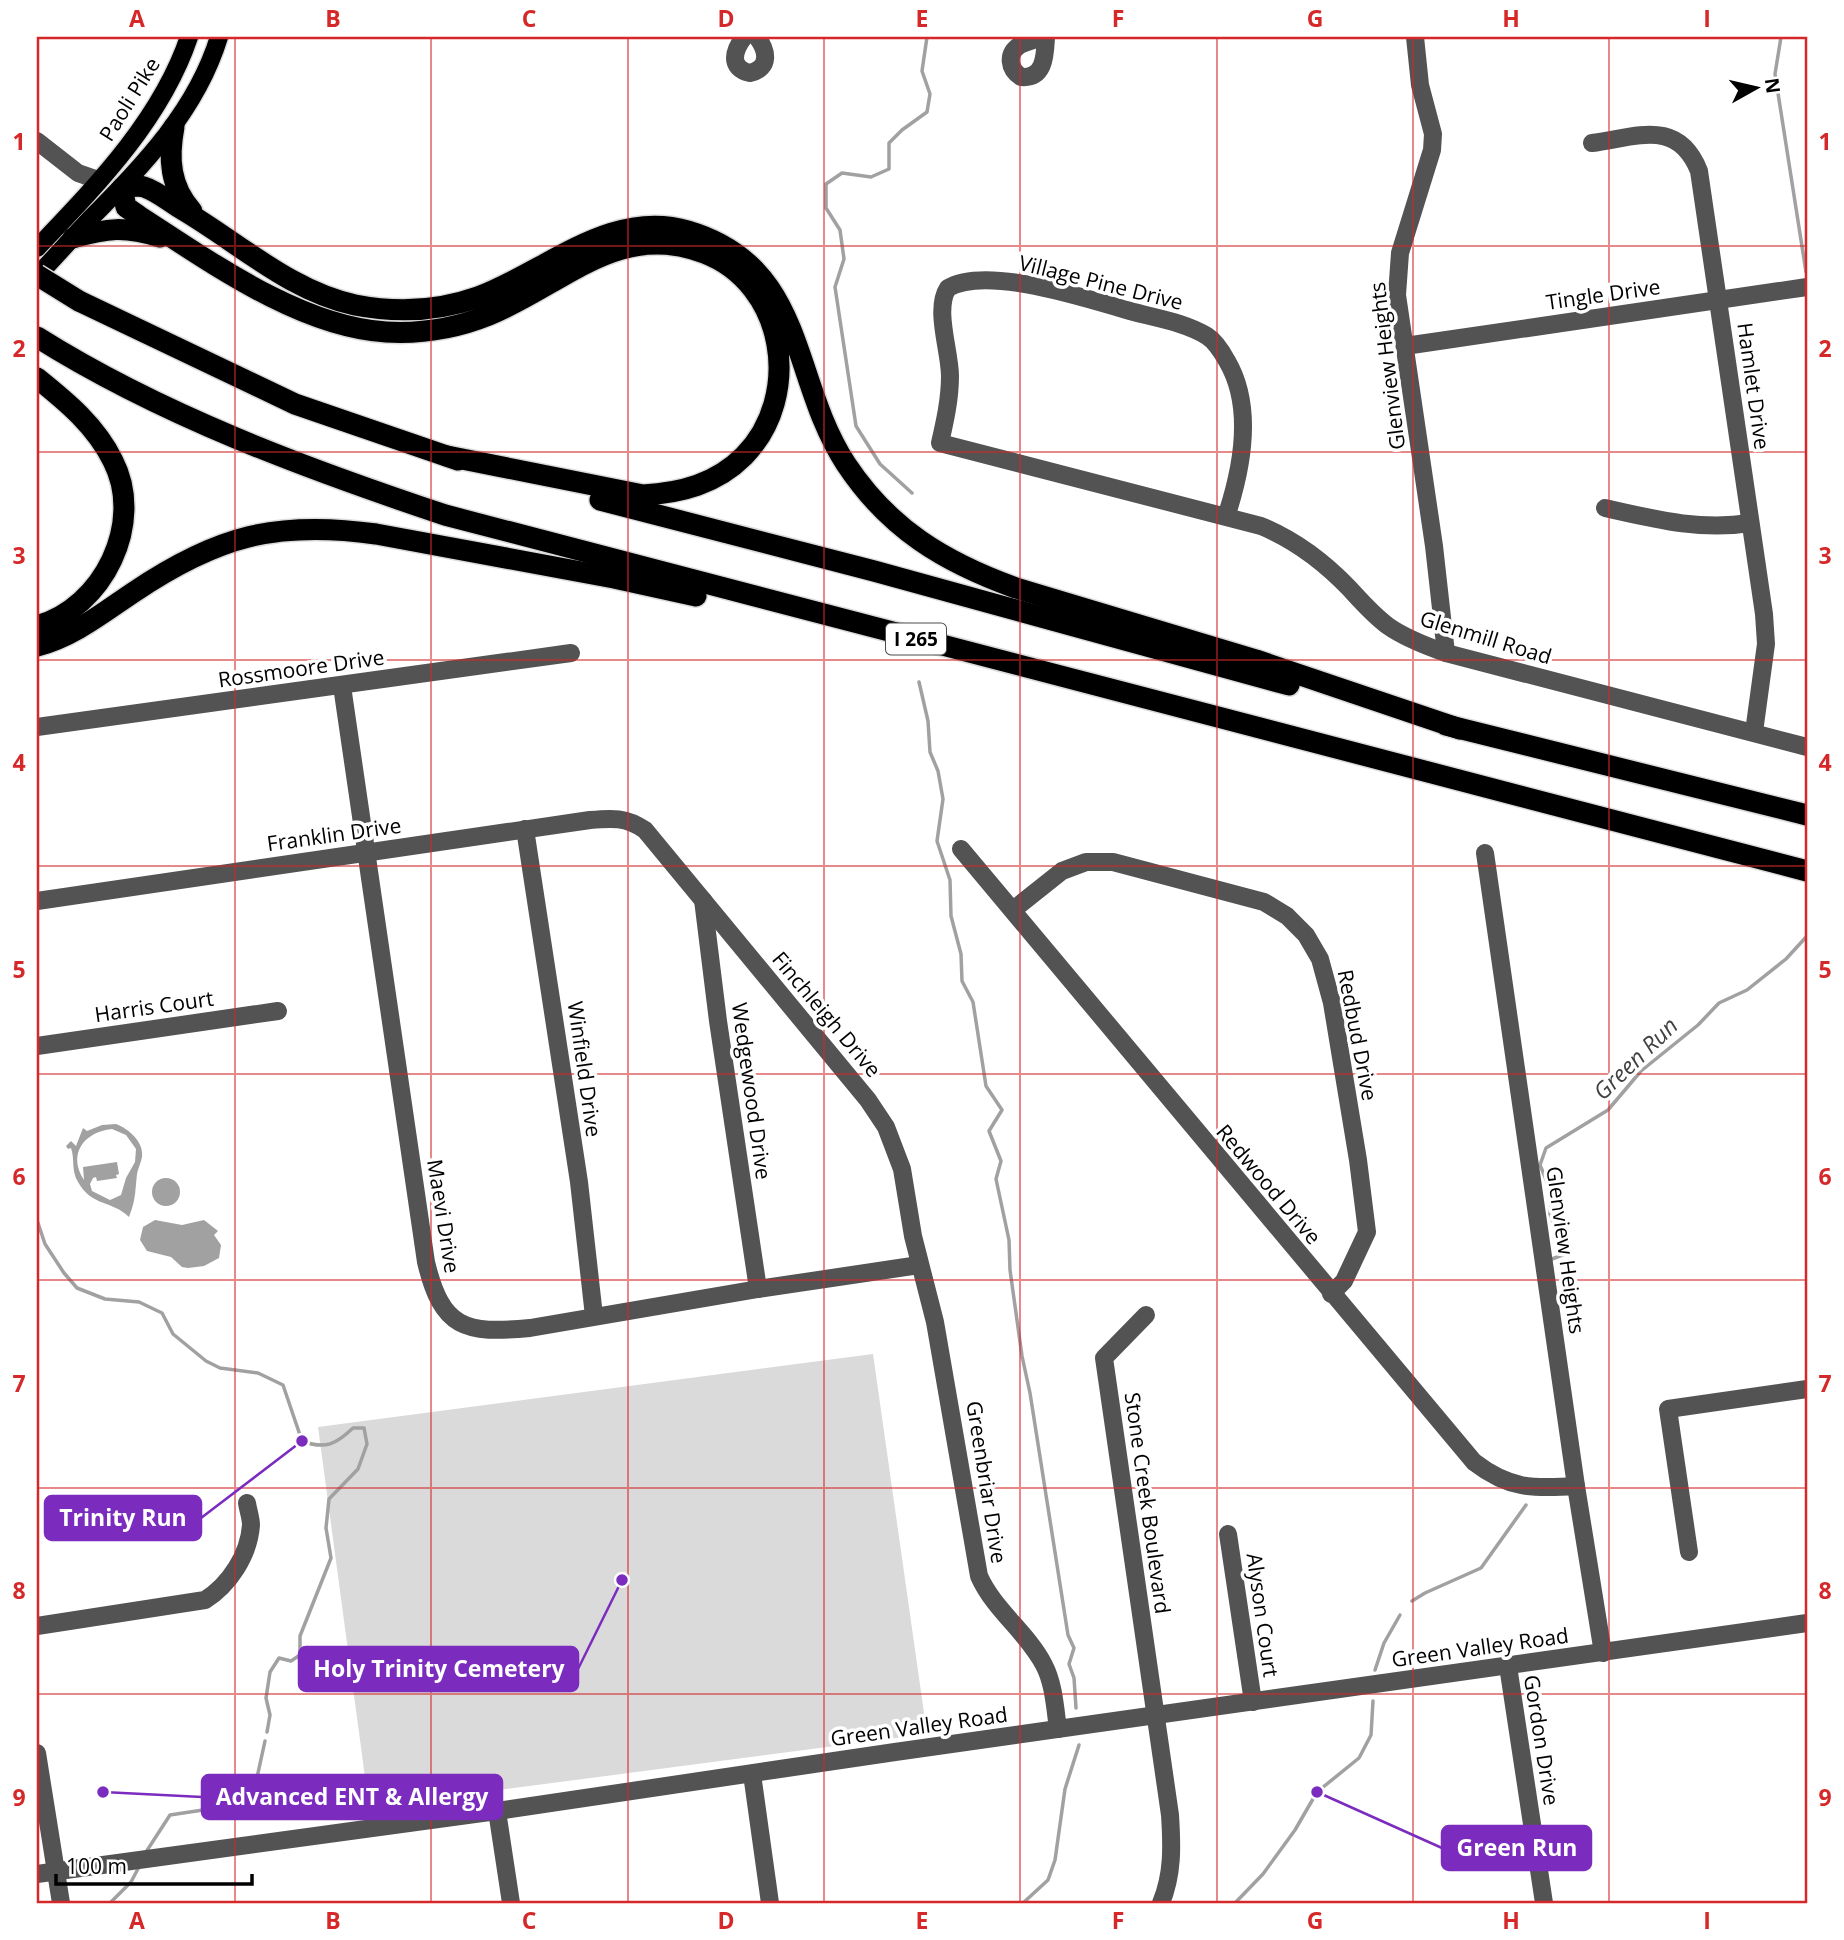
<svg xmlns="http://www.w3.org/2000/svg" width="1844" height="1940" viewBox="0 0 1844 1940" font-family="'Open Sans',sans-serif">
  <rect width="100%" height="100%" fill="#fff"/>
  <path fill="#dadada" d="M 873,1354 L 927,1734 L 369,1807 L 318,1427 Z"/>
  <g fill="#a1a1a1" fill-rule="evenodd">
    <path d="M 116,1124 C 129,1129 144,1142 142,1157 C 141,1163 138,1168 137,1174 C 135,1192 136,1199 129,1217 C 112,1200 92,1207 78,1182 C 71,1171 75,1159 71,1148 L 68,1149 L 66,1146 L 71,1141 L 76,1146 L 83,1128 L 87,1131 L 102,1125 ZM 112,1129 L 126,1135 L 136,1149 L 135,1162 L 126,1178 L 121,1195 L 110,1200 L 92,1191 L 90,1184 L 93,1178 L 96,1177 L 97,1181 L 117,1178 L 116,1175 L 119,1174 L 117,1162 L 83,1167 L 84,1180 C 67,1154 84,1132 112,1129 Z"/>
    <circle cx="166" cy="1192" r="14"/>
    <path d="M 155,1220 L 182,1225 L 204,1220 L 218,1231 L 214,1235 L 221,1245 L 219,1258 L 204,1266 L 188,1268 L 182,1267 L 171,1257 L 147,1251 L 140,1240 L 143,1227 Z"/>
  </g>
  <g fill="none" stroke-linecap="round" stroke-linejoin="round">
    <g stroke="#a1a1a1" stroke-width="3.5">
      <path d="M 1781,37 L 1775,74 L 1806,272"/>
      <path d="M 912,493 L 880,464 L 856,426 L 835,287 L 844,259 L 840,230 L 826,208 L 826,184 L 842,173 L 871,177 L 889,169 L 889,143 L 902,130 L 927,112 L 930,94 L 922,71 L 927,37"/>
      <path d="M 919,682 L 928,721 L 930,752 L 938,771 L 943,799 L 937,841 L 950,880 L 951,916 L 961,954 L 962,981 L 973,1002 L 986,1086 L 1002,1110 L 989,1131 L 1001,1161 L 996,1179 L 1009,1240 L 1010,1270 L 1022,1356 L 1030,1393 L 1068,1635 L 1074,1648 L 1069,1664 L 1074,1678 L 1076,1708"/>
      <path d="M 37,1220 L 45,1244 L 64,1273 L 77,1288 L 105,1299 L 139,1302 L 162,1313 L 173,1334 L 206,1361 L 220,1368 L 258,1373 L 283,1385 L 302,1441 C 326,1450 336,1444 353,1428 L 364,1428 L 367,1444 L 358,1469 L 329,1499 L 326,1528 L 331,1558 L 300,1636 L 300,1655 L 291,1661 L 279,1658 L 270,1672 L 266,1698 L 270,1715 L 267,1732"/>
      <path d="M 1552,1259 L 1565,1254 L 1550,1214 L 1552,1194 L 1540,1165 L 1546,1148 L 1608,1110 L 1641,1071 L 1698,1025 L 1719,1003 L 1747,990 L 1786,959 L 1807,936"/>
      <path d="M 1412,1601 L 1425,1593 L 1481,1568 L 1526,1505"/>
      <path d="M 1375,1670 L 1384,1643 L 1400,1615"/>
      <path d="M 146,1852 L 170,1815 L 203,1810 L 223,1813 L 245,1812 L 251,1805 L 265,1741"/>
      <path d="M 110,1903 L 131,1882 L 140,1865"/>
      <path d="M 1023,1903 L 1048,1880 L 1055,1860 L 1065,1789 L 1079,1745"/>
      <path d="M 1235,1903 L 1263,1874 L 1295,1830 L 1317,1792 L 1359,1758 L 1371,1735 L 1373,1701"/>
    </g>
    <g stroke="#dbdbdb" stroke-width="21">
      <g id="major">
        <path d="M 37,248 C 96,186 161,120 189,37"/>
        <path d="M 37,276 C 54,258 71,239 89,220 C 142,166 196,112 219,37"/>
      </g>
    </g>
    <g stroke="#dbdbdb" stroke-width="24">
      <g id="highway">
        <path d="M 174,127 C 168,158 170,187 192,211"/>
        <path d="M 73,238 C 107,228 125,226 160,237"/>
        <path d="M 79,301 L 295,404 L 458,460"/>
        <path d="M 37,337 C 161,415 307,469 445,515 L 1807,871"/>
        <path d="M 37,378 C 67,402 96,426 113,461 C 145,523 103,608 37,626"/>
        <path d="M 447,456 L 643,495 C 681,493 716,484 744,456 C 803,396 786,284 704,253 C 618,220 563,285 489,315 C 457,328 421,334 386,332 C 300,327 209,261 139,216 L 126,207 L 122,188 C 128,187 138,185 144,187 C 157,191 171,203 183,210 C 239,243 290,291 355,305 C 396,313 439,311 478,297 C 546,272 611,208 688,231 C 807,266 790,379 846,464 C 889,529 944,562 1016,588 L 1256,660 L 1460,729"/>
        <path d="M 600,500 L 874,571 L 1289,685"/>
        <path d="M 37,646 C 73,637 104,612 134,592 C 217,536 277,520 376,534 L 614,578 L 696,596"/>
        <path d="M 1446,725 L 1807,815"/>
      </g>
    </g>
    <g stroke="#535353" stroke-width="18">
      <path d="M 744,37 C 734,50 728,68 750,73 C 771,68 767,50 757,37"/>
      <path d="M 1042,37 C 1035,40 1027,41 1020,45 C 1006,54 1009,69 1021,77 C 1045,79 1045,55 1046,37"/>
      <path d="M 1415,37 L 1420,85 L 1433,134 L 1432,150 L 1400,253 L 1397,295 L 1434,546 L 1446,653"/>
      <path d="M 37,141 L 78,173 L 98,180"/>
      <path d="M 1592,143 C 1637,137 1678,118 1699,171 L 1764,614 L 1766,644 L 1754,732"/>
      <path d="M 1405,346 L 1807,287"/>
      <path d="M 1605,508 C 1654,519 1700,531 1750,523"/>
      <path d="M 1226,517 C 1242,469 1254,407 1227,361 C 1222,352 1215,341 1207,336 C 1184,322 1155,318 1130,311 C 1088,299 987,265 948,288 C 934,309 950,351 950,376 C 950,399 945,421 940,443 L 1261,526 C 1295,540 1323,561 1349,588 C 1361,601 1373,615 1388,626 C 1405,638 1426,646 1446,653 L 1807,747"/>
      <path d="M 342,686 L 426,1262 C 442,1329 465,1334 530,1328 L 758,1289 L 919,1265"/>
      <path d="M 37,727 L 571,653"/>
      <path d="M 525,829 L 579,1182 L 594,1316"/>
      <path d="M 961,849 L 1474,1462 C 1509,1489 1533,1489 1576,1486"/>
      <path d="M 1485,853 L 1576,1486 L 1603,1653"/>
      <path d="M 703,900 L 718,1021 L 758,1289"/>
      <path d="M 37,901 L 590,820 C 612,818 626,817 645,830 L 868,1100 L 886,1127 L 902,1169 L 913,1236 L 935,1322 L 979,1576 C 994,1610 1027,1632 1044,1665 C 1054,1684 1055,1708 1058,1729"/>
      <path d="M 1013,910 L 1062,871 L 1086,862 L 1113,862 L 1264,902 L 1287,916 L 1306,935 L 1320,959 L 1332,1003 L 1358,1160 L 1367,1232 L 1344,1281 L 1331,1294"/>
      <path d="M 37,1046 L 278,1011"/>
      <path d="M 1146,1315 L 1104,1358 L 1170,1815 C 1172,1846 1173,1874 1161,1903"/>
      <path d="M 1228,1534 L 1253,1702"/>
      <path d="M 1689,1552 L 1668,1409 L 1807,1389"/>
      <path d="M 37,1626 L 205,1600 C 229,1585 249,1555 251,1525 C 251,1518 248,1510 247,1503"/>
      <path d="M 1508,1666 L 1544,1903"/>
      <path d="M 37,1753 L 61,1903"/>
      <path d="M 752,1774 L 770,1903"/>
      <path d="M 497,1811 L 511,1903"/>
      <path d="M 37,1874 L 497,1811 L 895,1752 L 1807,1623"/>
    </g>
    <use href="#major" stroke="#000" stroke-width="18"/>
    <use href="#highway" stroke="#000" stroke-width="21"/>
    <g stroke="#dbdbdb" stroke-width="24" stroke-linecap="butt">
      <path id="highway-bridge" d="M 37,275 L 79,301"/>
    </g>
    <use href="#highway-bridge" stroke="#000" stroke-width="21"/>
  </g>
  <path fill="none" stroke="#d62828" stroke-width="2" stroke-opacity="0.55" d="M 235,37 L 235,1903M 431,37 L 431,1903M 628,37 L 628,1903M 824,37 L 824,1903M 1020,37 L 1020,1903M 1217,37 L 1217,1903M 1413,37 L 1413,1903M 1609,37 L 1609,1903M 37,246 L 1807,246M 37,452 L 1807,452M 37,660 L 1807,660M 37,866 L 1807,866M 37,1074 L 1807,1074M 37,1280 L 1807,1280M 37,1488 L 1807,1488M 37,1694 L 1807,1694"/>
  <g text-anchor="middle" dominant-baseline="central" stroke-width="7" stroke-linejoin="round" paint-order="stroke">
    <rect fill="#fff" stroke="#4c4c4c" stroke-width="2" x="886" y="623.5" width="60" height="31" rx="5"/>
    <g font-size="19" font-weight="bold" fill="#000">
      <text x="916" y="639">I 265</text>
    </g>
    <g font-size="21" fill="#000" stroke="#fff">
      <text transform="translate(129 99) rotate(-58)">Paoli Pike</text>
      <text transform="translate(1101 282) rotate(14)">Village Pine Drive</text>
      <text transform="translate(1603 294) rotate(-8)">Tingle Drive</text>
      <text transform="translate(1387 366) rotate(-97)">Glenview Heights</text>
      <text transform="translate(1754 386) rotate(82)">Hamlet Drive</text>
      <text transform="translate(1486 637) rotate(17)">Glenmill Road</text>
      <text transform="translate(301 668) rotate(-8)">Rossmoore Drive</text>
      <text transform="translate(334 834) rotate(-8)">Franklin Drive</text>
      <text transform="translate(154 1006) rotate(-8)">Harris Court</text>
      <text transform="translate(827 1014) rotate(50)">Finchleigh Drive</text>
      <text transform="translate(1358 1035) rotate(79)">Redbud Drive</text>
      <text transform="translate(585 1069) rotate(82)">Winfield Drive</text>
      <text transform="translate(752 1091) rotate(82)">Wedgewood Drive</text>
      <text transform="translate(1269 1184) rotate(50)">Redwood Drive</text>
      <text transform="translate(444 1216) rotate(81)">Maevi Drive</text>
      <text transform="translate(1566 1250) rotate(82)">Glenview Heights</text>
      <text transform="translate(987 1482) rotate(81)">Greenbriar Drive</text>
      <text transform="translate(1148 1503) rotate(82)">Stone Creek Boulevard</text>
      <text transform="translate(1263 1615) rotate(82)">Alyson Court</text>
      <text transform="translate(1480 1647) rotate(-8)">Green Valley Road</text>
      <text transform="translate(919 1726) rotate(-8)">Green Valley Road</text>
      <text transform="translate(1542 1740) rotate(81)">Gordon Drive</text>
    </g>
    <g font-size="23" font-style="italic" fill="#424242" stroke="#fff">
      <text transform="translate(1635 1058) rotate(-44)">Green Run</text>
    </g>
  </g>
  <path fill="none" stroke="#7b2cbf" stroke-width="2.5" d="M302 1441L201 1518M622 1580L578 1669M103 1792L202 1797M1317 1792L1442 1848"/>
  <g fill="#7b2cbf" stroke="#fff" stroke-width="2.5">
    <circle cx="302" cy="1441" r="7"/>
    <circle cx="622" cy="1580" r="7"/>
    <circle cx="103" cy="1792" r="7"/>
    <circle cx="1317" cy="1792" r="7"/>
  </g>
  <g fill="#7b2cbf" stroke="#7b2cbf" stroke-width="2.5">
    <rect x="45" y="1496" width="156" height="44" rx="7"/>
    <rect x="299" y="1647" width="279" height="44" rx="7"/>
    <rect x="202" y="1775" width="300" height="44" rx="7"/>
    <rect x="1442" y="1826" width="149" height="44" rx="7"/>
  </g>
  <g font-size="23" text-anchor="middle" font-weight="bold" fill="#fff">
    <text x="123" y="1526">Trinity Run</text>
    <text x="439" y="1677">Holy Trinity Cemetery</text>
    <text x="352" y="1805">Advanced ENT &amp; Allergy</text>
    <text x="1517" y="1856">Green Run</text>
  </g>
  <rect width="1844" height="1940" fill="none" stroke="#ffffff" stroke-width="77"/>
  <g transform="translate(1756 88) rotate(82)" stroke="#ffffff" stroke-width="5" paint-order="stroke">
  <path d="M0-5L12 26L0 18L-12 26Z" fill="#000000"/>
  <text y="-10" font-size="19" font-weight="bold" text-anchor="middle" fill="#000000">N</text>
  </g>
  <path d="M56 1874v10h196v-10" fill="none" stroke="#000000" stroke-width="3.5"/>
  <text x="66" y="1874" font-size="21" fill="#000000" stroke="#ffffff" stroke-width="5" paint-order="stroke">100 m</text>
  <rect x="38" y="38" width="1768" height="1864" fill="none" stroke="#d62828" stroke-width="2.5"/>
  <g font-size="23" text-anchor="middle" font-weight="bold" fill="#d62828">
    <text x="137" y="27">A</text>
    <text x="333" y="27">B</text>
    <text x="529" y="27">C</text>
    <text x="726" y="27">D</text>
    <text x="922" y="27">E</text>
    <text x="1118" y="27">F</text>
    <text x="1315" y="27">G</text>
    <text x="1511" y="27">H</text>
    <text x="1707" y="27">I</text>
    <text x="19" y="150">1</text>
    <text x="1825" y="150">1</text>
    <text x="19" y="357">2</text>
    <text x="1825" y="357">2</text>
    <text x="19" y="564">3</text>
    <text x="1825" y="564">3</text>
    <text x="19" y="771">4</text>
    <text x="1825" y="771">4</text>
    <text x="19" y="978">5</text>
    <text x="1825" y="978">5</text>
    <text x="19" y="1185">6</text>
    <text x="1825" y="1185">6</text>
    <text x="19" y="1392">7</text>
    <text x="1825" y="1392">7</text>
    <text x="19" y="1599">8</text>
    <text x="1825" y="1599">8</text>
    <text x="19" y="1806">9</text>
    <text x="1825" y="1806">9</text>
    <text x="137" y="1929">A</text>
    <text x="333" y="1929">B</text>
    <text x="529" y="1929">C</text>
    <text x="726" y="1929">D</text>
    <text x="922" y="1929">E</text>
    <text x="1118" y="1929">F</text>
    <text x="1315" y="1929">G</text>
    <text x="1511" y="1929">H</text>
    <text x="1707" y="1929">I</text>
  </g>
</svg>
